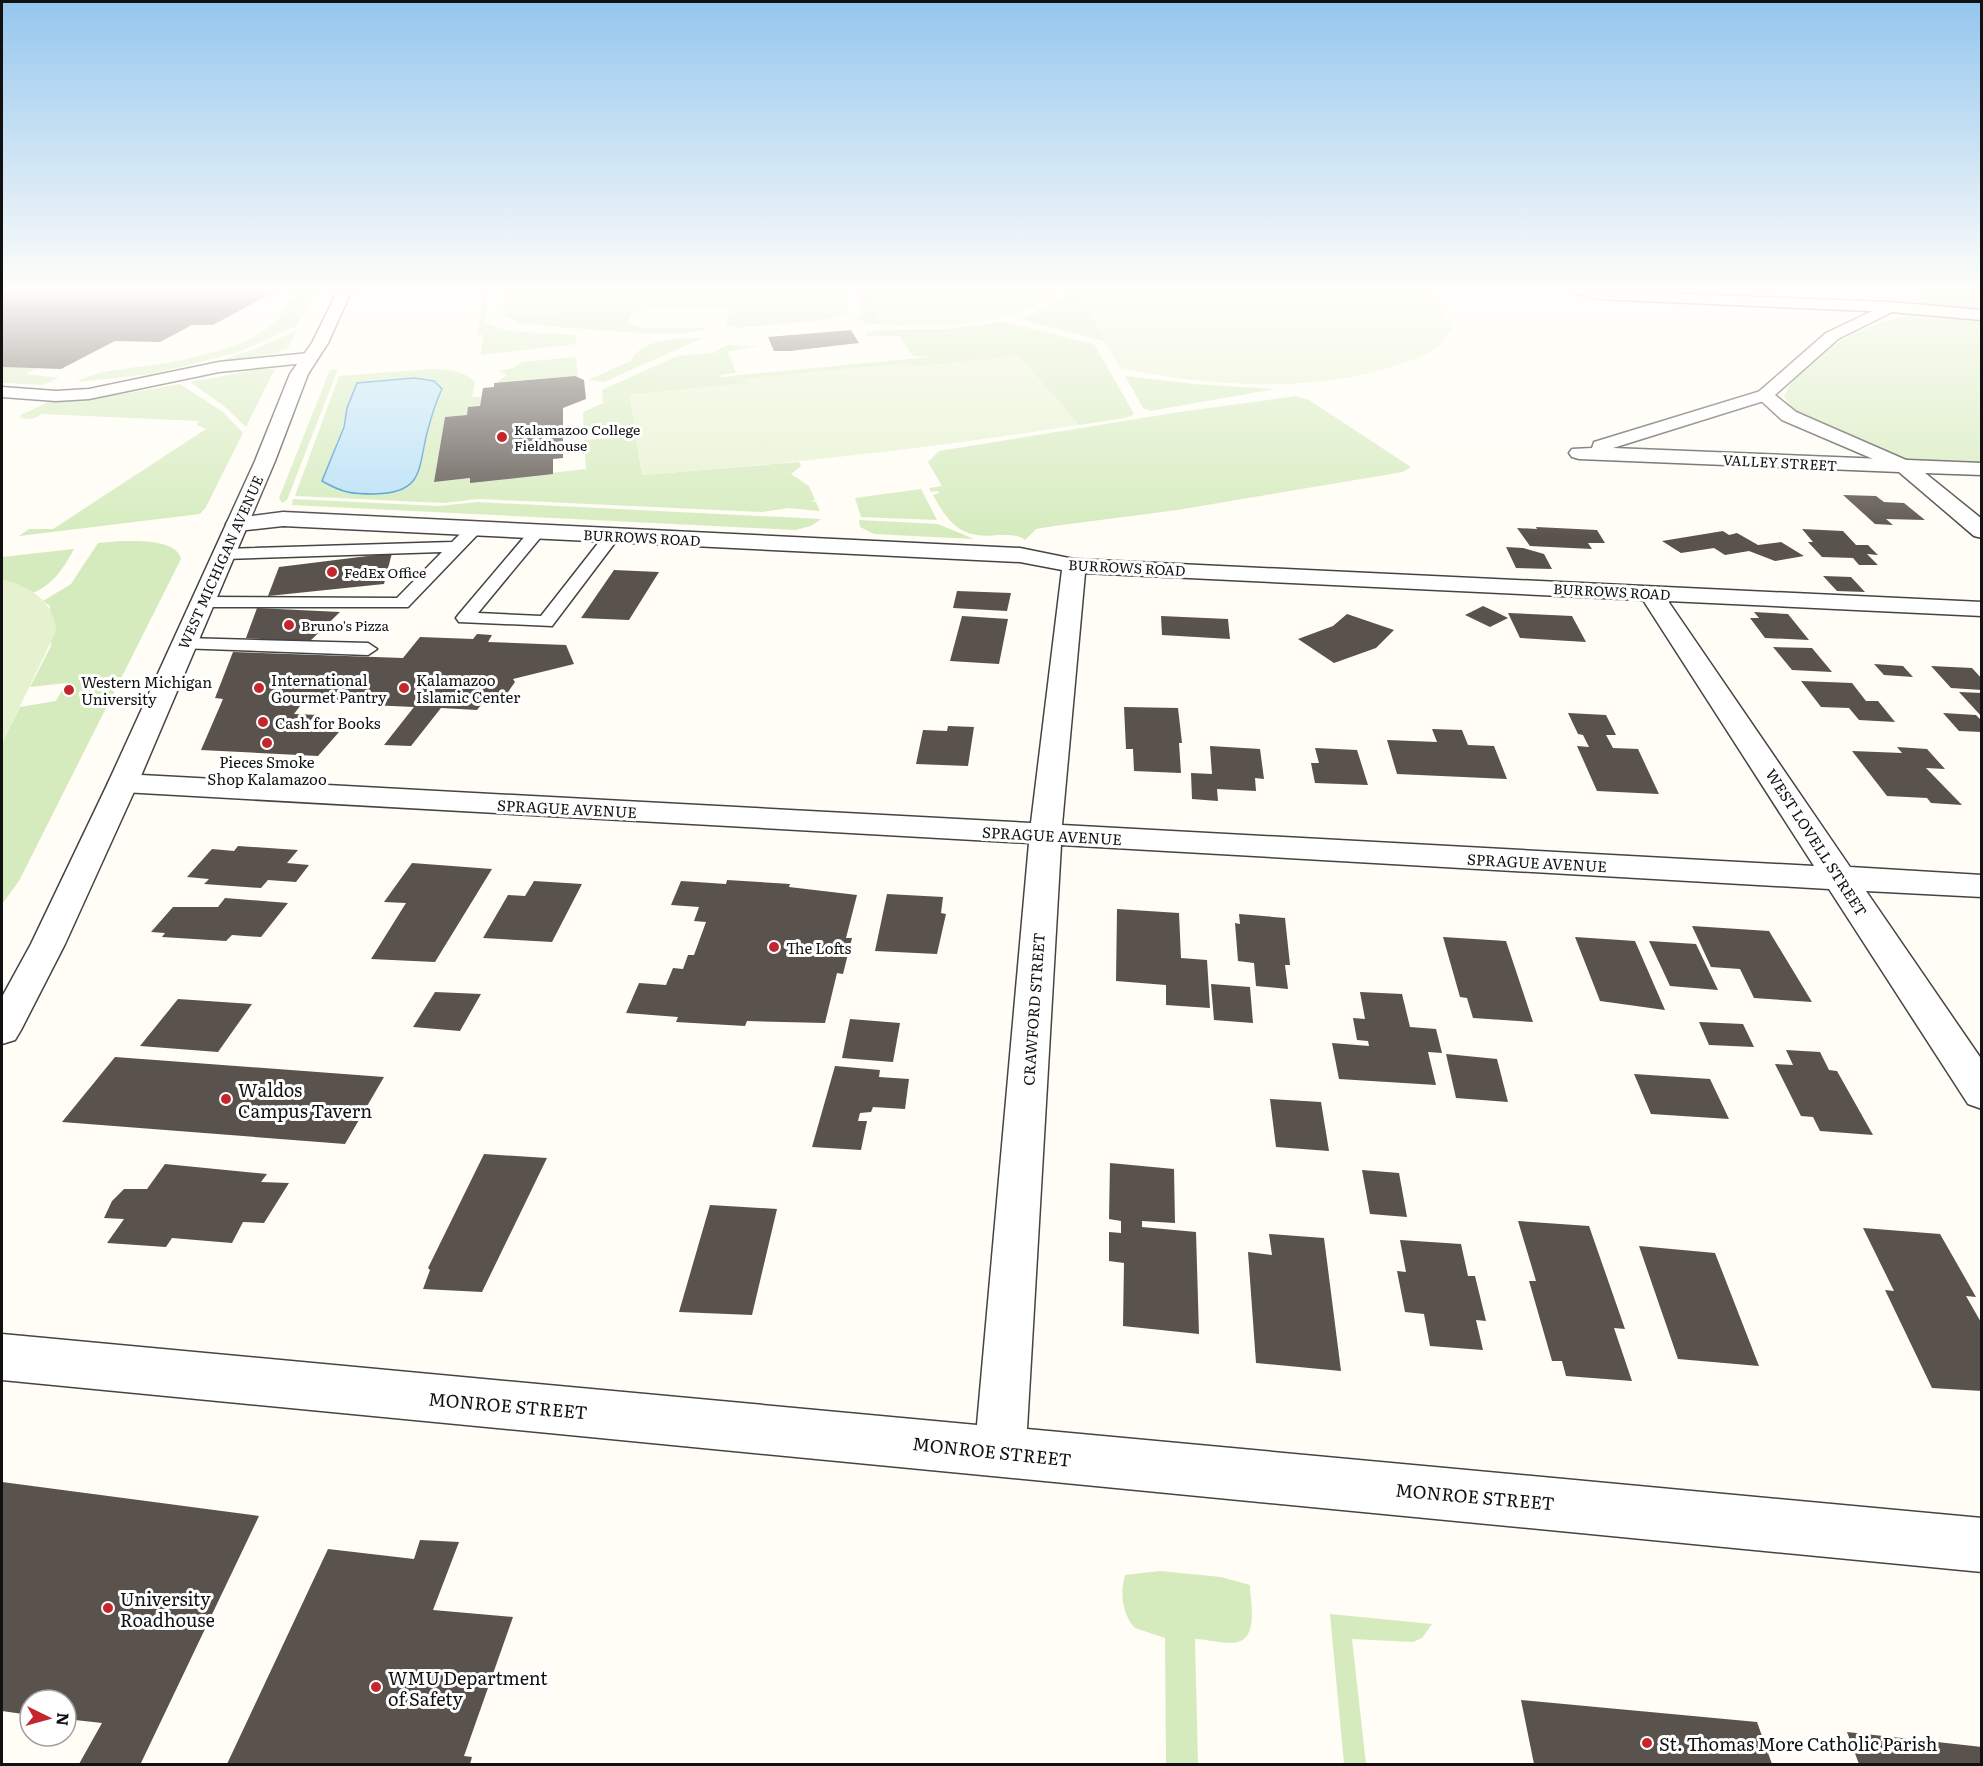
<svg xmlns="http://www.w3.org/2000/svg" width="1983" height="1766" viewBox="0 0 1983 1766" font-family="Literata,serif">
  <rect width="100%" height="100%" fill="#fffdf5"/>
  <g fill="#d5ebbd" fill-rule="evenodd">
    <path d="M 301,290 L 317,290 L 296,326 L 239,352 L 153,374 L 77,382 C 95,369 148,367 172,362 C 205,355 245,346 272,325 C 285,316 286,298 301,290 Z"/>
    <path d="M 483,290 L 487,290 L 486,323 L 507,331 L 576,335 L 576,344 L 481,355 L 483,335 L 477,334 Z"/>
    <path d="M 866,290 L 881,324 L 885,325 L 865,323 L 856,318 L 861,313 L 861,293 Z"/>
    <path d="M 1924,290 L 1981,290 L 1981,311 L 1921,306 L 1921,295 Z"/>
    <path d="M 1077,293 L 1106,342 L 1022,319 L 1069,295 Z"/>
    <path d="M 847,306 L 847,312 L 824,320 L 738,328 L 726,326 L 731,308 Z"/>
    <path d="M 633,311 L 627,323 L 643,328 L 708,328 C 687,341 552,326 520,323 L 503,316 L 503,313 Z"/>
    <path d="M 1908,316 L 1981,321 L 1981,463 L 1921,461 L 1899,457 L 1795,412 L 1784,397 C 1800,356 1867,322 1908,316 Z"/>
    <path d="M 1004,322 L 1094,344 L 1134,414 L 1126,418 L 1079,425 L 1019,356 L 913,367 L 911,363 L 745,379 L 746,383 L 630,395 L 635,428 L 584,435 L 583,412 L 603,403 L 602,390 L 677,356 L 712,353 L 727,345 L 759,346 L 728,352 L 736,373 L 720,375 L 721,377 L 929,357 L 913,356 L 899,336 L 866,336 L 866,333 L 873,330 L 948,329 Z"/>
    <path d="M 298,330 L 287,349 L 278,351 L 280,353 L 213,363 L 255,349 Z"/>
    <path d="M 703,338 L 604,382 L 588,380 L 631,361 C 641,338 681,338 703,338 Z"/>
    <path d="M 576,357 L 578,375 L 575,376 L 497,382 L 507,375 L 498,371 L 513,368 L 522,362 Z"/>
    <path d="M 2,367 L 36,368 L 26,374 L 59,378 L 43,385 L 2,383 Z"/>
    <path d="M 260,369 L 275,369 L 246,427 L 224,406 L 190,382 Z"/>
    <path d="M 338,369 L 287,500 L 282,503 L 279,498 L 330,370 Z"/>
    <path d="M 431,369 C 446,369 464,370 475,382 L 472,397 L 481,397 L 480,406 L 467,415 L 445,417 L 434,482 L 470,478 L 470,482 L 586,469 L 584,440 L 636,437 L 642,475 L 799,462 L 801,466 L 791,474 L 809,486 L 815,500 L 811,501 L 816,502 L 820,511 L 788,508 L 762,512 L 478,499 L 444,503 L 295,496 L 339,376 ZM 414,378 L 428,380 L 441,389 C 435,404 430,420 427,435 C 422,458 422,476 401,490 L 336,444 C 346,424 346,403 358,383 Z"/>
    <path d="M 1125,376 L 1194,384 L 1275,389 L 1150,411 L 1143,408 Z"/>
    <path d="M 180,384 L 223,412 L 243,433 L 206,507 L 200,514 L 19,536 L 29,529 L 53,529 L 206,429 L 197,425 L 199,421 L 42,414 L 33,419 L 20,418 L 21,415 L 50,401 L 116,395 Z"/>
    <path d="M 1296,396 L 1309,400 L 1411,467 L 1403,472 L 1177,510 L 1054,526 L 1036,529 L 1025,540 C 1018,534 1008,535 998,535 C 961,539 949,524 933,495 L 939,493 L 938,491 L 931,492 L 929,488 L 942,486 L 928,462 L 939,451 L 1173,413 Z"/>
    <path d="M 921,489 L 937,520 L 861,517 L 855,498 Z"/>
    <path d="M 293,499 L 439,506 L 477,502 L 821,519 L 811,526 L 795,530 L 292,505 Z"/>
    <path d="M 859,520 L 938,524 L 974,539 L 874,534 L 860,527 Z"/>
    <path d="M 120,541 C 136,541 177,539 181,559 L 19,881 L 2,904 L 2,744 L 20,707 L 56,701 L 66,683 L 30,687 L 51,646 L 50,606 L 43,601 L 71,584 L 98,543 Z"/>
    <path d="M 74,549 C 63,569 53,585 32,593 L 2,579 L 2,557 Z"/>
    <path d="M 1160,1571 L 1221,1577 L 1250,1585 C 1250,1601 1259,1636 1238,1642 C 1226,1645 1207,1639 1195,1639 L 1198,1764 L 1166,1764 L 1165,1638 L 1135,1628 C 1122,1614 1120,1593 1125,1575 Z"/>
    <path d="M 1330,1614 L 1432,1624 L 1422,1638 L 1413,1642 L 1352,1639 L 1366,1764 L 1344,1764 Z"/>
  </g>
  <g fill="#e6f2cf">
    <path d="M 506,290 L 848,290 L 847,306 L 503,313 Z"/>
    <path d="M 866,290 L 1057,290 C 1022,326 929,329 881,325 Z"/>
    <path d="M 1078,290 L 1422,290 L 1430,295 L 1452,328 L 1439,346 L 1431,352 C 1336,396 1222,388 1121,369 L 1078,294 Z"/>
    <path d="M 1019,356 L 1079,425 C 933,448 788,464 642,475 L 630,395 L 745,383 L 745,379 L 911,363 L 914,367 Z"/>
    <path d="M 2,579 C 29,587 54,600 56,631 L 2,744 Z"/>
  </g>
  <path fill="#b9e0f7" stroke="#3f96cf" stroke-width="1.5" d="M 414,378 L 434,381 L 442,389 C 435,403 431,418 427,433 C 418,470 423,493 375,494 C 351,494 343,493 322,481 L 344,427 L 347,408 L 357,383 Z"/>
  <g fill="#5a524d">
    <path d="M 7,290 L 238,290 L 276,291 L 213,325 L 192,325 L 160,342 L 115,341 L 61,369 L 2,367 L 2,292 Z"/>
    <path d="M 851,330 L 859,343 L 790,351 L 774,351 L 768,337 Z"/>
    <path d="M 575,376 L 584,380 L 586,399 L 563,408 L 563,458 L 553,459 L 553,474 L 470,483 L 470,478 L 434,482 L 445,417 L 467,415 L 468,407 L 480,406 L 483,388 L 494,387 L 494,383 Z"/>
    <path d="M 1843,495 L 1876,496 L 1884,502 L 1904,503 L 1925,520 L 1886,519 L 1893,525 L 1875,524 Z"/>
    <path d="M 1536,527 L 1597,530 L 1605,543 L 1588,543 L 1592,549 L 1530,546 L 1517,528 L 1537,529 Z"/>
    <path d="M 1802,529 L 1843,531 L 1856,545 L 1868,545 L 1878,555 L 1867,554 L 1878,565 L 1859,565 L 1853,558 L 1822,557 L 1808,542 L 1813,542 Z"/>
    <path d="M 1723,531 L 1729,535 L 1737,533 L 1758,545 L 1781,542 L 1804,556 L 1775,561 L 1749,551 L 1725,555 L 1714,548 L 1681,553 L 1662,541 Z"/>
    <path d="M 1506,547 L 1523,548 L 1544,554 L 1552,569 L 1516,568 Z"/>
    <path d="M 392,553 L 384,584 L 268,596 L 279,567 Z"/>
    <path d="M 614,570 L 659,572 L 629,620 L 581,618 Z"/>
    <path d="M 1823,576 L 1851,577 L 1865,592 L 1837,591 Z"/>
    <path d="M 957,591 L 1011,593 L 1007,611 L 953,608 Z"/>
    <path d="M 1483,606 L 1498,613 L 1508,618 L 1490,627 L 1465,615 Z"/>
    <path d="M 257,608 L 340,612 L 309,642 L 246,638 Z"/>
    <path d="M 1754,612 L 1788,614 L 1809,640 L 1765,638 L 1750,618 L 1759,618 Z"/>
    <path d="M 1508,613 L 1572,616 L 1586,642 L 1520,638 Z"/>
    <path d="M 1347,614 L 1394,630 L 1376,648 L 1334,663 L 1298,639 L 1333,626 Z"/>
    <path d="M 962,616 L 1008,619 L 999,664 L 950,661 Z"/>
    <path d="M 1161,616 L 1228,619 L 1230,639 L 1162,635 Z"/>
    <path d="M 477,634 L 492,635 L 488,642 L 566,645 L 574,664 L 513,679 L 515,682 L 506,695 L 489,695 L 477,710 L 441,708 L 411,746 L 384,745 L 414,707 L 303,702 L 294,714 L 319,715 L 305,730 L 339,732 L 318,756 L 201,750 L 223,699 L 215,698 L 233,652 L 403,658 L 420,637 L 473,639 Z"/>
    <path d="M 1773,647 L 1812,648 L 1832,672 L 1792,670 Z"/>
    <path d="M 1874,664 L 1903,666 L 1913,677 L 1884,675 Z"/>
    <path d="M 1931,666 L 1972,668 L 1982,679 L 1982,690 L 1951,688 Z"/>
    <path d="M 1801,681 L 1852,683 L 1866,701 L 1878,701 L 1895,722 L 1859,720 L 1849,708 L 1821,707 Z"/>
    <path d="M 1959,692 L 1982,693 L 1982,717 Z"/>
    <path d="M 1124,707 L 1178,708 L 1182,743 L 1179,743 L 1181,773 L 1134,771 L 1133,749 L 1126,749 Z"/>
    <path d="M 1568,713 L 1606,715 L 1616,735 L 1606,735 L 1613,748 L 1638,749 L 1659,794 L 1597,791 L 1577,746 L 1589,747 L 1583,735 L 1578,734 Z"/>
    <path d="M 1943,713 L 1976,715 L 1982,721 L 1982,732 L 1959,731 Z"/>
    <path d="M 948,726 L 974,727 L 968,766 L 916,764 L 923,730 L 947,731 Z"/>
    <path d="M 1432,729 L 1462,730 L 1468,745 L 1494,746 L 1507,779 L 1397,774 L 1387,740 L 1437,742 Z"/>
    <path d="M 1210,746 L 1260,749 L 1264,779 L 1255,778 L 1256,791 L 1217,789 L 1218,801 L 1192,799 L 1191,773 L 1212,774 Z"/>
    <path d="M 1897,747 L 1927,749 L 1945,769 L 1926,768 L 1962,805 L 1931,803 L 1927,798 L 1887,796 L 1852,751 L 1902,753 Z"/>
    <path d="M 1315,748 L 1357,750 L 1368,785 L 1315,783 L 1311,763 L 1319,763 Z"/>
    <path d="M 238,846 L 298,850 L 287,863 L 309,865 L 296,882 L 268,880 L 261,888 L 204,884 L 209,879 L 187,877 L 212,849 L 234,851 Z"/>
    <path d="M 412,863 L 492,869 L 435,962 L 371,959 L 406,903 L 384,902 Z"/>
    <path d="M 727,880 L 790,884 L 789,887 L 857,895 L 846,938 L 852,938 L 843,974 L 837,973 L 825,1023 L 747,1021 L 745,1026 L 676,1022 L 678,1017 L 626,1013 L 639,983 L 666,985 L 673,968 L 683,969 L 688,955 L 694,955 L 706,922 L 694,921 L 699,907 L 671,905 L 681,881 L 726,884 Z"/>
    <path d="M 534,881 L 582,884 L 552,942 L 483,938 L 508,895 L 525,896 Z"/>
    <path d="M 887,894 L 943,897 L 941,913 L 946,914 L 937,954 L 875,951 Z"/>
    <path d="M 225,898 L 288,903 L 261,937 L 232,935 L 226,941 L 162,937 L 165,933 L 151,932 L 173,907 L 218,907 Z"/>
    <path d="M 1117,909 L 1179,913 L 1181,958 L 1207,960 L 1210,1008 L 1166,1005 L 1166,985 L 1116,981 Z"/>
    <path d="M 1239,914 L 1285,918 L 1290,965 L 1285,965 L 1288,989 L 1256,986 L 1254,963 L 1238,961 L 1235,923 L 1240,924 Z"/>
    <path d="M 1692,926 L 1769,931 L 1812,1002 L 1754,998 L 1740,969 L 1711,967 Z"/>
    <path d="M 1443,937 L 1506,941 L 1533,1022 L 1473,1018 L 1467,998 L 1460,997 Z"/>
    <path d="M 1575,937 L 1635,941 L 1665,1010 L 1600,1001 Z"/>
    <path d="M 1649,941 L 1696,944 L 1718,990 L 1670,986 Z"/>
    <path d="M 1211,984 L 1250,987 L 1253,1023 L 1214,1020 Z"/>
    <path d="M 435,992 L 481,994 L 460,1031 L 413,1027 Z"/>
    <path d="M 1360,992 L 1402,994 L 1410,1027 L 1436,1029 L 1442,1053 L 1428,1052 L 1436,1085 L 1339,1079 L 1332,1043 L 1369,1046 L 1368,1041 L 1357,1040 L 1353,1018 L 1365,1019 Z"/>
    <path d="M 178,999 L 252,1004 L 218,1052 L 140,1046 Z"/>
    <path d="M 850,1019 L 900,1023 L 893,1062 L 842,1058 Z"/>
    <path d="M 1699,1022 L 1743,1024 L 1754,1047 L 1709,1045 Z"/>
    <path d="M 1786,1050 L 1820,1052 L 1829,1070 L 1837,1071 L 1873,1135 L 1820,1131 L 1813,1117 L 1801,1116 L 1775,1064 L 1793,1065 Z"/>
    <path d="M 1446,1054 L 1497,1059 L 1508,1102 L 1456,1098 Z"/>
    <path d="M 115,1057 L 384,1077 L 345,1144 L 62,1122 Z"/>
    <path d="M 835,1066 L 880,1070 L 879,1077 L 909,1079 L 905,1109 L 873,1107 L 871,1112 L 860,1113 L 858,1121 L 867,1121 L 861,1150 L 812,1147 Z"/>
    <path d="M 1634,1074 L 1710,1079 L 1729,1119 L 1651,1114 Z"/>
    <path d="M 1270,1099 L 1321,1102 L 1329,1151 L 1276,1147 Z"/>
    <path d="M 484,1154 L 547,1158 L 482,1292 L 423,1289 L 430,1270 L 428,1268 Z"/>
    <path d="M 1110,1163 L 1174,1169 L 1175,1223 L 1142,1221 L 1142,1227 L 1196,1232 L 1199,1334 L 1123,1326 L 1124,1263 L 1109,1261 L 1109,1232 L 1121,1233 L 1121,1221 L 1109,1219 Z"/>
    <path d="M 165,1164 L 267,1174 L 261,1182 L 289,1183 L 264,1223 L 243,1222 L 232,1243 L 172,1238 L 166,1247 L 107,1243 L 124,1219 L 104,1218 L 112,1201 L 124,1189 L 147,1189 Z"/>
    <path d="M 1362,1170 L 1399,1173 L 1407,1217 L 1370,1214 Z"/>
    <path d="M 710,1205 L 777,1209 L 752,1315 L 679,1312 Z"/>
    <path d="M 1518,1221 L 1589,1226 L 1625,1329 L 1614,1328 L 1632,1381 L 1566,1376 L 1562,1361 L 1552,1361 L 1529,1281 L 1536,1281 Z"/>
    <path d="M 1863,1228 L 1940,1234 L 1976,1297 L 1966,1296 L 1982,1324 L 1982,1391 L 1932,1388 L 1885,1290 L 1894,1291 Z"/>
    <path d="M 1269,1234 L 1324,1238 L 1341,1371 L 1256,1363 L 1248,1252 L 1272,1255 Z"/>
    <path d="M 1400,1240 L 1461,1244 L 1468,1276 L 1475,1276 L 1486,1321 L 1476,1320 L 1483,1350 L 1430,1346 L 1424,1314 L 1405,1312 L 1397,1271 L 1406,1272 Z"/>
    <path d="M 1639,1246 L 1715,1253 L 1759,1366 L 1678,1359 Z"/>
    <path d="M 2,1482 L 259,1516 L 141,1763 L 145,1764 L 79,1764 L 102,1723 L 66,1719 L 66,1700 L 30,1700 L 30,1715 L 2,1711 Z"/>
    <path d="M 420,1540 L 459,1542 L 433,1610 L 513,1617 L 464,1756 L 472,1757 L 470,1764 L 227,1764 L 328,1549 L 414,1559 Z"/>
    <path d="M 1521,1700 L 1757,1722 L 1772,1764 L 1534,1764 Z"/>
    <path d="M 1847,1732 L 1982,1747 L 1982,1764 L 1859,1764 Z"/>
  </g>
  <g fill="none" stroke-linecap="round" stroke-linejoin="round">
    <g stroke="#444" stroke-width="3">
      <g id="service">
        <path d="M 474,524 L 482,529 L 480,532 L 408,607 L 204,607 L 195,602 L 204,597 L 397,598 L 442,552 L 225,559 L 217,554 L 225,549 L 452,542 L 468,526 Z"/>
        <path d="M 537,527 L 545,532 L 478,613 L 541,616 L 606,533 L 612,531 L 620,536 L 552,626 L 459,622 L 456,618 L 459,614 L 531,529 Z"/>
        <path d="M 185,638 L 368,643 L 377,649 L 368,655 L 178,648 L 176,644 Z"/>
      </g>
    </g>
    <g stroke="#444" stroke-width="3">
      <path id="pedestrian" d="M 1891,302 L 1896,304 L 1899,307 L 1896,310 L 1838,339 L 1775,395 L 1796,412 L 1913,463 L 1916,467 L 1913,471 L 1906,473 L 1782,420 L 1755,395 L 1826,333 Z"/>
    </g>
    <g stroke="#444" stroke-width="3">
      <g id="minor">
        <path d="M 1571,290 L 1891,302 L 1982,310 L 1982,320 L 1891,312 L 1598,299 L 1573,293 Z"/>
        <path d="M 309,353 L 317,358 L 315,362 L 219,372 L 89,399 L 56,401 L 2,397 L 2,387 L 56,391 L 89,389 L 219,362 Z"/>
        <path d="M 1764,390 L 1770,391 L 1773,395 L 1770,399 L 1613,448 L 1982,463 L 1982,475 L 1925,473 L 1982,519 L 1982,538 L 1974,536 L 1899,472 L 1579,459 L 1572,457 L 1569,453 L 1572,449 L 1592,448 L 1594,442 Z"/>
        <path d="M 283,512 L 1020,548 L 1074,559 L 1982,602 L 1982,616 L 1668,601 L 1850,867 L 1982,875 L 1982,897 L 1866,891 L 1982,1060 L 1982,1109 L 1968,1104 L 1829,889 L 1061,845 L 1027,1429 L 1982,1518 L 1982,1572 L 2,1380 L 2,1334 L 977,1425 L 1029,843 L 123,792 L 112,790 L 108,783 L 112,776 L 123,774 L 1031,823 L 1062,570 L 1020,562 L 283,526 L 237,531 L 229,529 L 226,524 L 229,519 ZM 1085,573 L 1643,600 L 1814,866 L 1062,825 Z"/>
      </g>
    </g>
    <g stroke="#444" stroke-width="3">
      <path id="tertiary" d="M 338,290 L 352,290 L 328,343 L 308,374 L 275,461 L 138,783 L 65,944 L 21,1030 L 15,1040 L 2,1044 L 2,997 L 31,944 L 108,783 L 255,461 L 290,374 L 312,343 Z"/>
    </g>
    <use href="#service" fill="#fff" fill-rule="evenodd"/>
    <use href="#pedestrian" fill="#fff" fill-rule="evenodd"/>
    <use href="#minor" fill="#fff" fill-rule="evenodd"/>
    <use href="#tertiary" fill="#fff" fill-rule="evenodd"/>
  </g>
  <linearGradient id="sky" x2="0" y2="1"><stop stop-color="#95c6ee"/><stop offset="0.54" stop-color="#fffefa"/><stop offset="1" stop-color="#fffefa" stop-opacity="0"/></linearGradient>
  <rect width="1983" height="537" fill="url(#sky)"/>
  <g fill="#c4262e" stroke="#fff" stroke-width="2">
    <circle cx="502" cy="437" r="6"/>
    <circle cx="332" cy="572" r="6"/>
    <circle cx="289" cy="625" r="6"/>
    <circle cx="259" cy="688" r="6"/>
    <circle cx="404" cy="688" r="6"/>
    <circle cx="69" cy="690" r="6"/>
    <circle cx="263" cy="722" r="6"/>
    <circle cx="267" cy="743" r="6"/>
    <circle cx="774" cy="947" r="6"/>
    <circle cx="226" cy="1099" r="6"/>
    <circle cx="108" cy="1608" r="6"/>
    <circle cx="376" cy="1687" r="6"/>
    <circle cx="1647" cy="1743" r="6"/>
  </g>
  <g text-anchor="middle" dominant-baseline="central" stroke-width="6" stroke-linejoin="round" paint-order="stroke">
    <g font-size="14" fill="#111" stroke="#fff" text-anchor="start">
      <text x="514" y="429">Kalamazoo College<tspan x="514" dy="16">Fieldhouse</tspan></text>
      <text x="344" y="572">FedEx Office</text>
      <text x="301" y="625">Bruno's Pizza</text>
    </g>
    <g font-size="14" fill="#111" stroke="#fff">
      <text transform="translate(1780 462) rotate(3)">VALLEY STREET</text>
      <text transform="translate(642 537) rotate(3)">BURROWS ROAD</text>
      <text transform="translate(220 562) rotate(-66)">WEST MICHIGAN AVENUE</text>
      <text transform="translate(1127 567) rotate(3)">BURROWS ROAD</text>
      <text transform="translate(1612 591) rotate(3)">BURROWS ROAD</text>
    </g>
    <g font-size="15" fill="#111" stroke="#fff" text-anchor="start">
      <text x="271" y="679">International<tspan x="271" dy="17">Gourmet Pantry</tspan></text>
      <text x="416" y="679">Kalamazoo<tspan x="416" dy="17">Islamic Center</tspan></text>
      <text x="81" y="681">Western Michigan<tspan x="81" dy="17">University</tspan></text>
      <text x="275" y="722">Cash for Books</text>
      <text x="267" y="761" text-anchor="middle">Pieces Smoke<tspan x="267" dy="17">Shop Kalamazoo</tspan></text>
      <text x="786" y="947">The Lofts</text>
    </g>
    <g font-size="15" fill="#111" stroke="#fff">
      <text transform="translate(567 808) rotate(3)">SPRAGUE AVENUE</text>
      <text transform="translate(1052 835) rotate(3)">SPRAGUE AVENUE</text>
      <text transform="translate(1817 842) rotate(57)">WEST LOVELL STREET</text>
      <text transform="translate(1537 862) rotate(3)">SPRAGUE AVENUE</text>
      <text transform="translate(1033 1009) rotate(-86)">CRAWFORD STREET</text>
    </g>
    <g font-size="18" fill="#111" stroke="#fff" text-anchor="start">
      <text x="238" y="1089">Waldos<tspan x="238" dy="21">Campus Tavern</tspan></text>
      <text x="120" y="1598">University<tspan x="120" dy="21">Roadhouse</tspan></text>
      <text x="388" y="1677">WMU Department<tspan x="388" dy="21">of Safety</tspan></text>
      <text x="1659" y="1743">St. Thomas More Catholic Parish</text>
    </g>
    <g font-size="18" fill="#111" stroke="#fff">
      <text transform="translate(508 1405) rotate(5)">MONROE STREET</text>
      <text transform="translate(992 1451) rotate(6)">MONROE STREET</text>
      <text transform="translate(1475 1496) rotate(5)">MONROE STREET</text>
    </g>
  </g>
  <rect width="1983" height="1766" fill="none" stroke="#111111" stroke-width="6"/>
  <g transform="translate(48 1718) rotate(95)"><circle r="28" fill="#ffffff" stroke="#a0a0a0" stroke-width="1.5"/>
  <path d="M0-4.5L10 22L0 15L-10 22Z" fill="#c4262e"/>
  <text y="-9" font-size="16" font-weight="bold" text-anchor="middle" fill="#111111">N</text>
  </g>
</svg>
